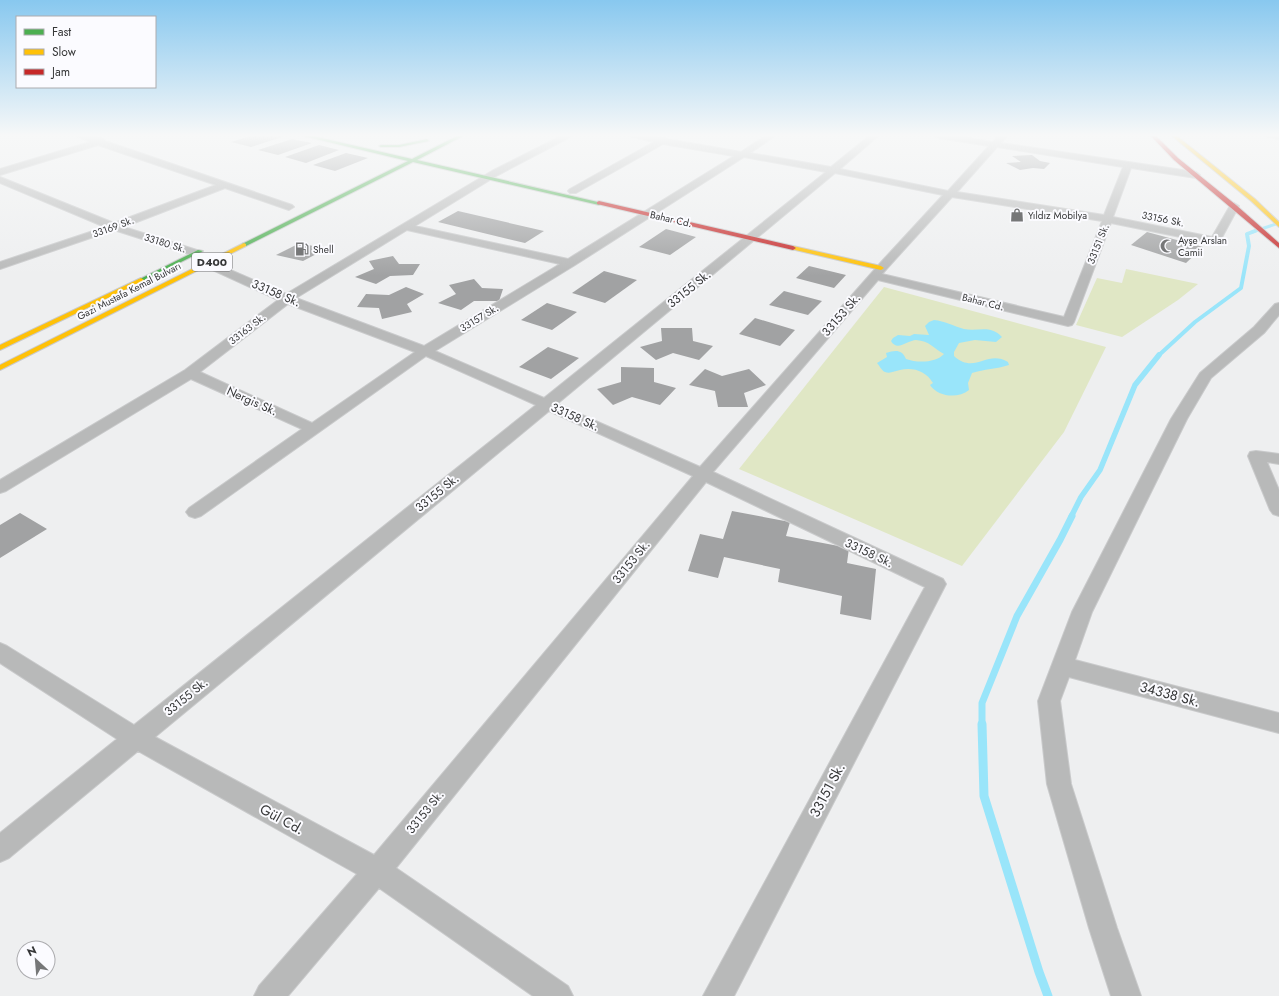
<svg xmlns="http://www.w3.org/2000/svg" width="1279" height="996" viewBox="0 0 1279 996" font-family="Jost,sans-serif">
  <rect width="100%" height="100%" fill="#eeeff0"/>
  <g fill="#e0e7c5">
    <path d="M 1126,269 L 1198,284 L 1178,300 L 1122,337 L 1076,325 L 1097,278 L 1122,283 Z"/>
    <path d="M 884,287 L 1106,347 L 1064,432 L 962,566 L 739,469 Z"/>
  </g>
  <path fill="#99e5fa" d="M 934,320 C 945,321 953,326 964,329 C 978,332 990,324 1002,337 L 996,342 L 975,340 L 959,343 L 954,352 L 954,356 C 975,375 987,349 1008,362 L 1009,365 C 997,369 984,369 972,373 L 968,383 L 969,390 C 958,399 938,397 930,385 L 933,383 C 926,371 913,367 900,370 C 895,371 890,374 885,372 C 882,371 879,365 877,363 L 887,357 L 886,353 C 895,350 902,349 906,359 C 917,363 936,363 944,354 C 933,348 930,341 916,340 C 908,340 897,352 891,341 L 893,338 L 898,335 L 910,336 L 914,334 L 929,335 L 925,326 L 929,322 Z"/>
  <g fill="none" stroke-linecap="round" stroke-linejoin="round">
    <path stroke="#99e5fa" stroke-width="3" d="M 1252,232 L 1279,223"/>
    <path stroke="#99e5fa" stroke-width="4" d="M 1158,356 L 1195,322 L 1241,288 L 1249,246 L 1247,234 L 1255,231"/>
    <path stroke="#99e5fa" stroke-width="5.5" d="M 1071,517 L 1081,497 L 1100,470 L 1135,385 L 1159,355"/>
    <path stroke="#99e5fa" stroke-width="7" d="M 982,725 L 982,703 L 1017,616 L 1060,540 L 1072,516"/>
    <path stroke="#99e5fa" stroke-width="9" d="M 982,724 L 984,796 L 1039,972 L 1048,996"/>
  </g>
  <g fill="#a1a2a3">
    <path d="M 250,136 L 282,136 L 282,137 L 251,147 L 231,142 Z"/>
    <path d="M 292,139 L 312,143 L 278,155 L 258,150 Z"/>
    <path d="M 319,145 L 339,150 L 306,163 L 285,157 Z"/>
    <path d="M 346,153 L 368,158 L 335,171 L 313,165 Z"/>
    <path d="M 1032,155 L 1040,161 L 1050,163 L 1044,169 L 1033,168 L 1020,170 L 1006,163 L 1021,162 L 1012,156 Z"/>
    <path d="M 458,211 L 544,231 L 525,243 L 438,222 Z"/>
    <path d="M 666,229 L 696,237 L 670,255 L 639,247 Z"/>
    <path d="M 1147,232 L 1203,247 L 1186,263 L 1131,245 Z"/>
    <path d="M 300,243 L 326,249 L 303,261 L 276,255 Z"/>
    <path d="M 393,256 L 399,264 L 420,264 L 413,275 L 390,276 L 376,284 L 355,277 L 374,269 L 369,261 Z"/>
    <path d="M 809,266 L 846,275 L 834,288 L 796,278 Z"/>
    <path d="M 604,271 L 637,280 L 605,303 L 572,293 Z"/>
    <path d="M 474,279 L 482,288 L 503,289 L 499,301 L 474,301 L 461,310 L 438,303 L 456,294 L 449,285 Z"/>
    <path d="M 406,287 L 424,294 L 407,304 L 412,312 L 382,319 L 379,308 L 357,307 L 366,294 L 389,295 Z"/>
    <path d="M 784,291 L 822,301 L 808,315 L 769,305 Z"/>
    <path d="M 547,303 L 577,312 L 552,330 L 521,320 Z"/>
    <path d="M 755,318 L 795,330 L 780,346 L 739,334 Z"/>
    <path d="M 661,328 L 692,328 L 693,341 L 713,346 L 699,360 L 673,353 L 656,360 L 640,347 L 662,341 Z"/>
    <path d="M 548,347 L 579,358 L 551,379 L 519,367 Z"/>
    <path d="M 621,367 L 654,368 L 654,382 L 676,388 L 660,405 L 632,397 L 613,405 L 597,389 L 621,382 Z"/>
    <path d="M 705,369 L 722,376 L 749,369 L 766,385 L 744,393 L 748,407 L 718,407 L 715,391 L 689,385 Z"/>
    <path d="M 732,511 L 790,522 L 786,536 L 849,548 L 847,563 L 876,569 L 871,620 L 840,614 L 842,596 L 778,582 L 780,569 L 724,557 L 718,578 L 688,571 L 700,534 L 723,539 Z"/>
    <path d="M 20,513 L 47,529 L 0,558 L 0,525 Z"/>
  </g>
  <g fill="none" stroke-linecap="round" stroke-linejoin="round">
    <g stroke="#c9cacb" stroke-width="2">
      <g id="street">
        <path d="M 77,136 L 90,136 L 104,139 L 105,141 L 292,205 L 294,207 L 289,210 L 286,209 L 225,188 L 124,227 L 200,251 L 201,253 L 200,255 L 192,255 L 114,230 L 0,269 L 0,262 L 105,227 L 0,183 L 0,177 L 114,223 L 216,185 L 98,145 L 0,175 L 0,169 L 90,142 Z"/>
        <path d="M 561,136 L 572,136 L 498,175 L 415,226 L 568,259 L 734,156 L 663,144 L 576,193 L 570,193 L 568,191 L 570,189 L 654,142 L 629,136 L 664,138 L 668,139 L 741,152 L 765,136 L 775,136 L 750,153 L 831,167 L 869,136 L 878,136 L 840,169 L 948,191 L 989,146 L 939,138 L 935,136 L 958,136 L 993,142 L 998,136 L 1007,136 L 1001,143 L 1196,172 L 1200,175 L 1196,178 L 1131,168 L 1113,217 L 1212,237 L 1231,204 L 1234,203 L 1239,206 L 1220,241 L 1215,244 L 1111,223 L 1074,322 L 1072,325 L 1068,326 L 878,280 L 713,472 L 943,579 L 946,584 L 734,996 L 703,996 L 925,587 L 706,482 L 396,868 L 568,986 L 573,996 L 533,996 L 379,888 L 288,996 L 254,996 L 259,986 L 357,874 L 138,751 L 9,858 L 0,862 L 0,833 L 117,739 L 0,663 L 0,643 L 7,646 L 134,725 L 536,405 L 426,356 L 201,516 L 195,518 L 189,516 L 186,512 L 189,508 L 302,429 L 191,379 L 6,491 L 0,493 L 0,480 L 185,370 L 278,300 L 204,266 L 202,264 L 204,262 L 212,262 L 286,294 L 492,171 ZM 997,147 L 1123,167 L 1104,215 L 957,192 ZM 744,157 L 826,172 L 544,398 L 435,351 L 575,265 ZM 835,173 L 943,195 L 883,260 L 700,467 L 557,404 ZM 952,197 L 1102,221 L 1064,317 L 882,274 ZM 407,230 L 560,264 L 424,346 L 296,298 ZM 288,304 L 415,352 L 312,423 L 200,372 ZM 549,411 L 693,476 L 374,855 L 155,737 Z"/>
        <path d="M 1265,136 L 1279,136 L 1279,139 Z"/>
        <path d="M 1279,303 L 1279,315 L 1264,333 L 1211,378 L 1187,419 L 1092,612 L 1075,660 L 1279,713 L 1279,733 L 1069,677 L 1060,701 L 1071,784 L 1117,928 L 1141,996 L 1111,996 L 1089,928 L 1047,784 L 1038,701 L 1072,612 L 1171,419 L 1200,373 L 1254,327 L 1275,304 Z"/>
        <path d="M 1256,451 L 1279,454 L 1279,464 L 1267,462 L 1279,490 L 1279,516 L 1273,514 L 1270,510 L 1248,456 L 1250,452 Z"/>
      </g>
    </g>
    <g stroke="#c9cacb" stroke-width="2">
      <g id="fast">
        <path d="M 313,136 L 412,159 L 457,136 L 463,136 L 417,160 L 602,203 L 599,205 L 413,162 L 246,246 L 242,246 L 242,244 L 408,161 L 303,136 Z"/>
        <path d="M 427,139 L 429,141 L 399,147 L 381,147 L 379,146 L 381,145 L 399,145 Z"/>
        <path d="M 198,250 L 203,251 L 143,281 L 138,280 Z"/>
      </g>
    </g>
    <g stroke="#c9cacb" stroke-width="2">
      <g id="slow">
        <path d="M 1172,136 L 1177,136 L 1255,199 L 1279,222 L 1279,227 L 1251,201 Z"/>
        <path d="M 244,243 L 246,244 L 246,246 L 0,370 L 0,365 Z"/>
        <path d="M 793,246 L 881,266 L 884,268 L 881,270 L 791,249 L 790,248 Z"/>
        <path d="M 141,278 L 144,280 L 143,281 L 0,350 L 0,345 Z"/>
      </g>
    </g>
    <g stroke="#c9cacb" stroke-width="2">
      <g id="jam">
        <path d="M 1156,136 L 1178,158 L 1236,205 L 1279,243 L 1279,248 L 1174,160 L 1151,136 Z"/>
        <path d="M 599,201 L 793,246 L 796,248 L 793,250 L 597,204 L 597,202 Z"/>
      </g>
    </g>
    <use href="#street" fill="#b8b9b9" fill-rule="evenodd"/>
    <use href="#fast" fill="#4caf50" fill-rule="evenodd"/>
    <use href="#slow" fill="#ffc107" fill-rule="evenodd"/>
    <use href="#jam" fill="#c62828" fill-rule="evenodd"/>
  </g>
  <linearGradient id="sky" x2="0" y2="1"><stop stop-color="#88c8ef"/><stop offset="0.49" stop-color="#f7f8f8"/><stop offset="1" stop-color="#f7f8f8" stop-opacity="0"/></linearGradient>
  <rect width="1279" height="276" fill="url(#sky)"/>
  <defs>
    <g id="shop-bare" transform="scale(1.08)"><path d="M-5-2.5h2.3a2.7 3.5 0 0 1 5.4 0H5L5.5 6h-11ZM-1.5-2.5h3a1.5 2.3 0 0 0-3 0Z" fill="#767778" stroke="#fbfbff" stroke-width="2.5" paint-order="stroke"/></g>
    <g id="mosque-bare" transform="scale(1.08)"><path d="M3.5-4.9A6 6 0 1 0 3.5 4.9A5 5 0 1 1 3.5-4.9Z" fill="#767778" stroke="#fbfbff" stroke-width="2.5" paint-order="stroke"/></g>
    <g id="fuel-bare" transform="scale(1.08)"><path d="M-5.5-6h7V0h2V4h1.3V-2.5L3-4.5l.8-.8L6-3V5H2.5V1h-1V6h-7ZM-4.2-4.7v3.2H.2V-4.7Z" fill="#767778" stroke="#fbfbff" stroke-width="2.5" paint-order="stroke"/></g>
  </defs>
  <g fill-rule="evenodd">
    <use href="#shop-bare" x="1017" y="215"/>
    <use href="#mosque-bare" x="1167" y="246"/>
    <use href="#fuel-bare" x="302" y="249"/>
  </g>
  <g text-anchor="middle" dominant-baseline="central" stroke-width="4" stroke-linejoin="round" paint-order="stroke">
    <g font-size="10" fill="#353637" stroke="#fbfbff" text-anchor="start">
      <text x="1028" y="215">Yıldız Mobilya</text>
      <text x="1178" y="240">Ayşe Arslan<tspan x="1178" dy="12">Camii</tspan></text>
      <text x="313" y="249">Shell</text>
    </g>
    <g font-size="10" fill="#353637" stroke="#fbfbff">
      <text transform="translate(671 219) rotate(13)">Bahar Cd.</text>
      <text transform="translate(1163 219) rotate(11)">33156 Sk.</text>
      <text transform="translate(113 227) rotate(-20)">33169 Sk.</text>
      <text transform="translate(165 243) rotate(17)">33180 Sk.</text>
      <text transform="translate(1098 244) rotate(-68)">33151 Sk.</text>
      <text transform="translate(129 291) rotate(-27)">Gazi Mustafa Kemal Bulvarı</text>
      <text transform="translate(983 302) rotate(14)">Bahar Cd.</text>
      <text transform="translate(479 318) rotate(-31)">33157 Sk.</text>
      <text transform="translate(247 329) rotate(-38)">33163 Sk.</text>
    </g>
    <rect fill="#fbfbff" stroke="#707173" stroke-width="1" x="192" y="253" width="40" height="18" rx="3"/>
    <g font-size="11" font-weight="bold" fill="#353637">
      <text x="212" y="262">D400</text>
    </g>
    <g font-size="12" fill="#353637" stroke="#fbfbff">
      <text transform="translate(689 289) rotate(-39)">33155 Sk.</text>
      <text transform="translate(276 293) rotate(23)">33158 Sk.</text>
      <text transform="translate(841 315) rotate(-49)">33153 Sk.</text>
      <text transform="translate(252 401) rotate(24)">Nergis Sk.</text>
      <text transform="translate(575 417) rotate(24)">33158 Sk.</text>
      <text transform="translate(437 493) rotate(-39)">33155 Sk.</text>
      <text transform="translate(869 553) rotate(25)">33158 Sk.</text>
      <text transform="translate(631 562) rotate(-51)">33153 Sk.</text>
      <text transform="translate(186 697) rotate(-39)">33155 Sk.</text>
      <text transform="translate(425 812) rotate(-51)">33153 Sk.</text>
    </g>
    <g font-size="14" fill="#353637" stroke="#fbfbff">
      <text transform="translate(1170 694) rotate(15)">34338 Sk.</text>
      <text transform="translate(827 790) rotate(-62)">33151 Sk.</text>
      <text transform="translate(282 819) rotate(29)">Gül Cd.</text>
    </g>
  </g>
  <rect x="16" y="16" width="140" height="72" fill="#fbfbff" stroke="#acacaf"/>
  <rect x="24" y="29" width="20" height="6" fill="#4caf50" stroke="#acacaf"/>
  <text x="52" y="36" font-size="12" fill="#353637">Fast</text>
  <rect x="24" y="49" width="20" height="6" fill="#ffc107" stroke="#acacaf"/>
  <text x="52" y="56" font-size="12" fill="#353637">Slow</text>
  <rect x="24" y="69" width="20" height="6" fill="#c62828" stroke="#acacaf"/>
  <text x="52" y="76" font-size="12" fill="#353637">Jam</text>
  <g transform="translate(36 960) rotate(334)"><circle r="19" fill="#fbfbff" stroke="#acacaf"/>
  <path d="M0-3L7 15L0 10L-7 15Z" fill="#767778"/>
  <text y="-6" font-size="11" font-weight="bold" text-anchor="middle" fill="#353637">N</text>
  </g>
</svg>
